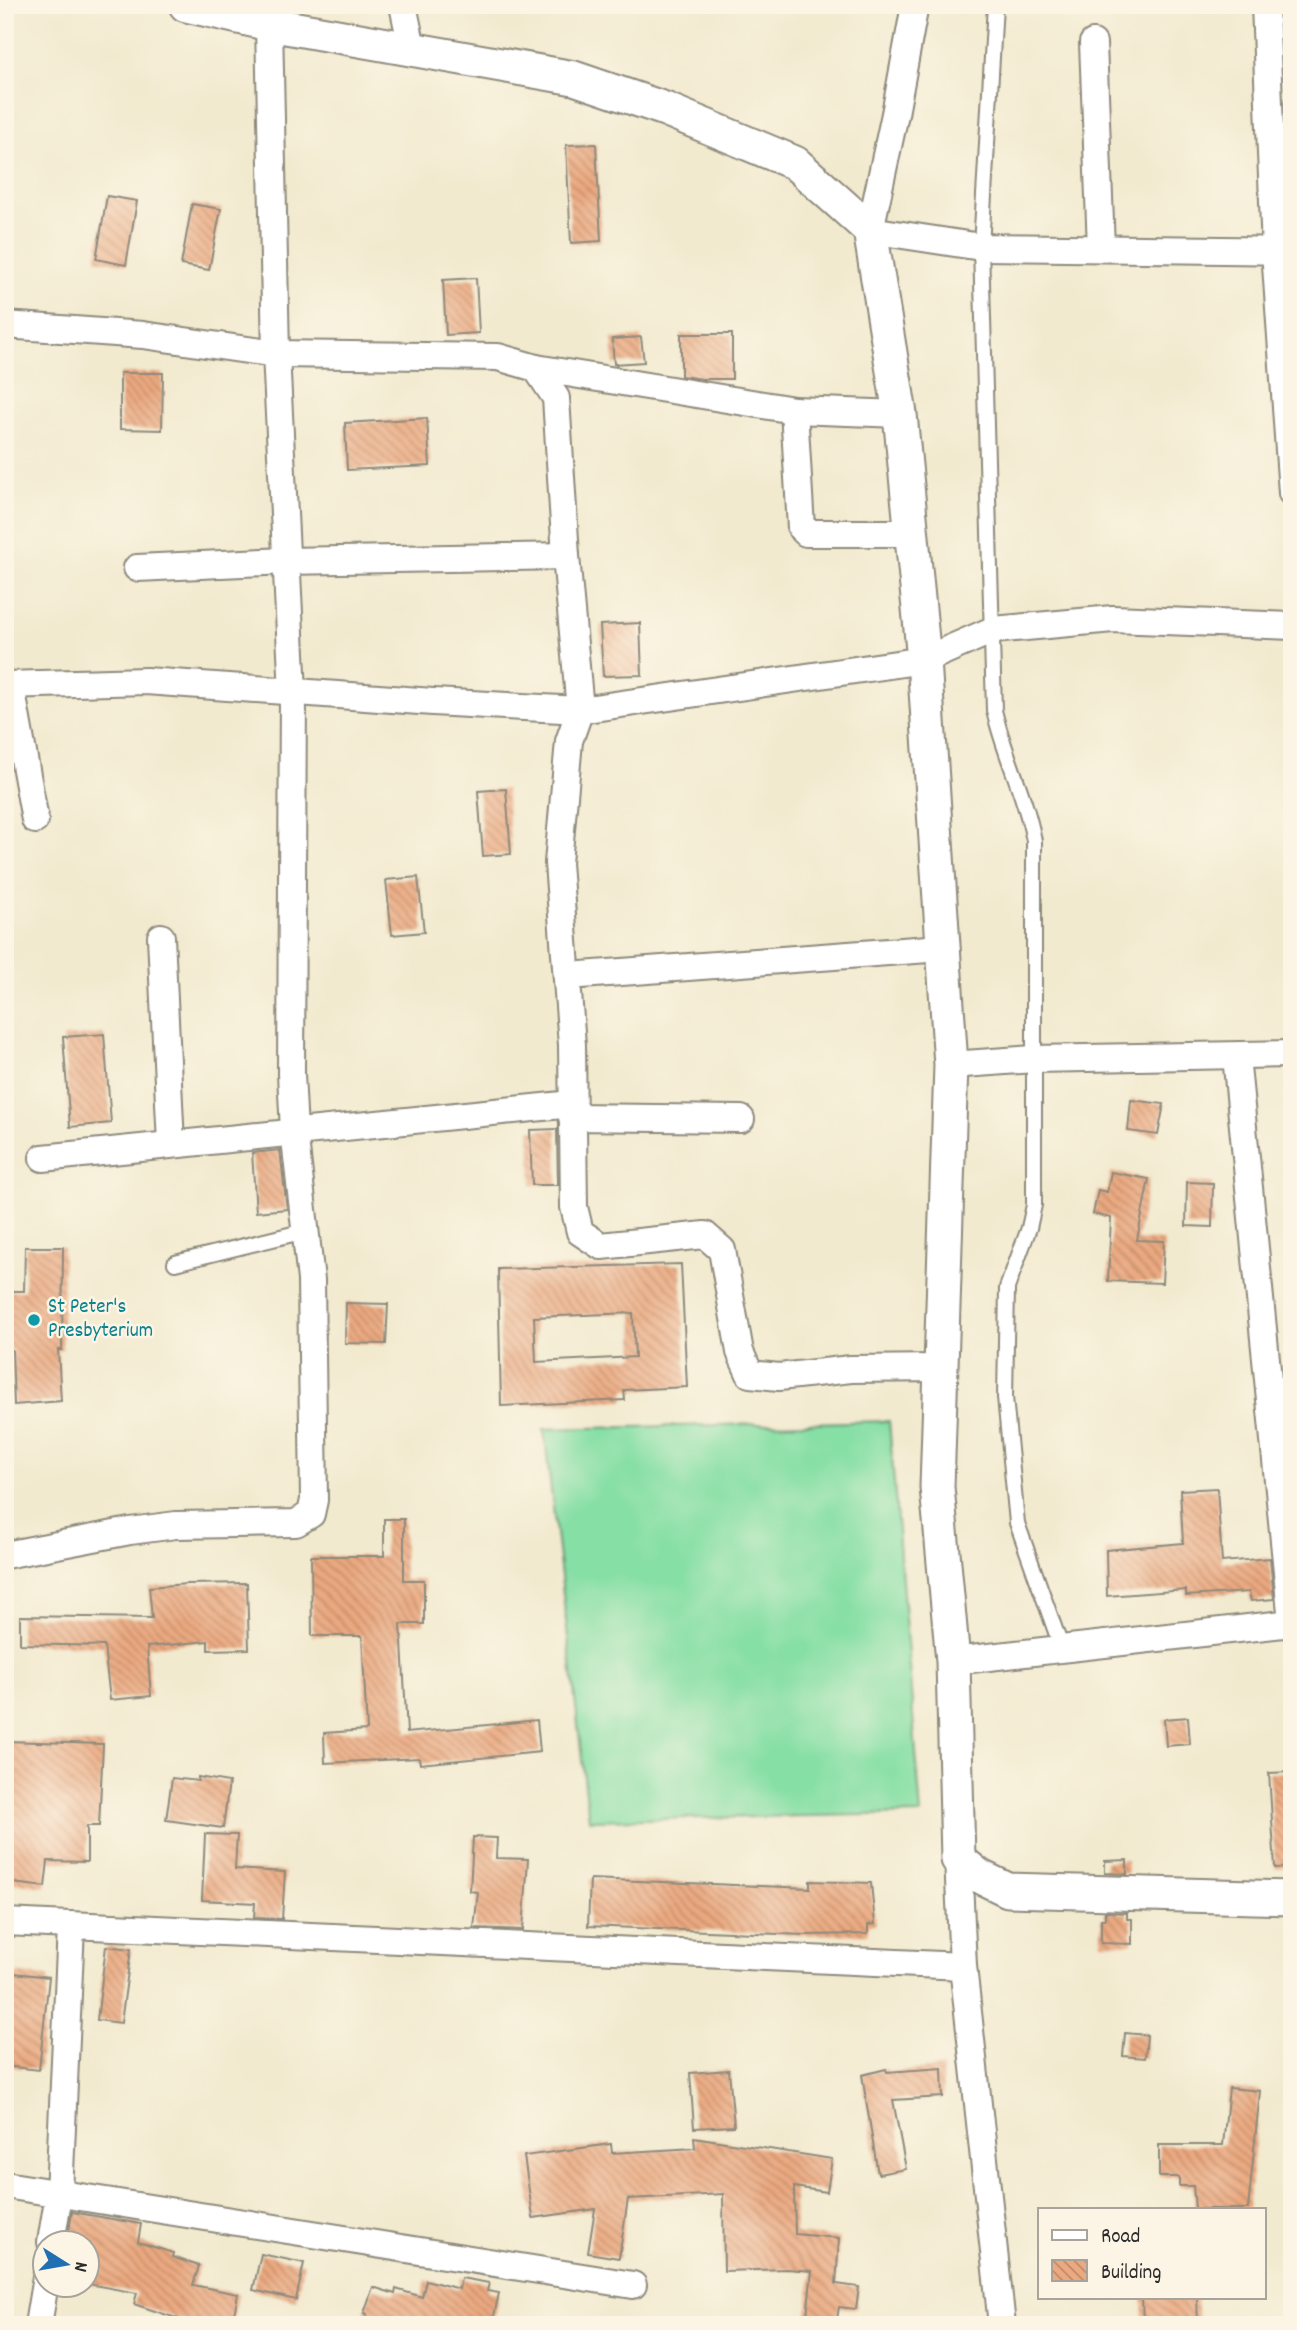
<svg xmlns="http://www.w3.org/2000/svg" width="1297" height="2330" viewBox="0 0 1297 2330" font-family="Dekko,sans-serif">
  <defs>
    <pattern id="building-back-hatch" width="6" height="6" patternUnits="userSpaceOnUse" patternTransform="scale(1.75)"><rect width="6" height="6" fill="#eba980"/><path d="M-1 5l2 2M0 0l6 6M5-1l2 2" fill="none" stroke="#bf8a69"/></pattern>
  </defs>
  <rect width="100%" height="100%" fill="#fcf5e5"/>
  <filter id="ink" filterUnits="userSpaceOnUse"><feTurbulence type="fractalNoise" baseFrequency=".0143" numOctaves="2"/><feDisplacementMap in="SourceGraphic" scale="14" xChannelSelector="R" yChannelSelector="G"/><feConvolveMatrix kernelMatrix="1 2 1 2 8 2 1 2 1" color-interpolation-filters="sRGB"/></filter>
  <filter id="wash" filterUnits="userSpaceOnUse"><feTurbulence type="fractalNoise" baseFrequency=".00686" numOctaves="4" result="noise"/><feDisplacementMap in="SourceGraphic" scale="28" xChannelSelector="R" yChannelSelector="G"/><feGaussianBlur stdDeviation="1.57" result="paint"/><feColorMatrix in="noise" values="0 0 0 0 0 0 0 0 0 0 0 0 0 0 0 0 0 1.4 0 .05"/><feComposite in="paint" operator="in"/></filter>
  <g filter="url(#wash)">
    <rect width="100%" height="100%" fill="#f2eacf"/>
    <path fill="#86dfa4" stroke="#588568" stroke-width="2" d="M 889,1421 L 921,1814 L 589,1820 L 544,1429 Z"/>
    <g id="blocks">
      <g fill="url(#building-back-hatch)" fill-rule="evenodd">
        <path d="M 596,144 L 601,241 L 571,243 L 566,145 Z"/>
        <path d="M 107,196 L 137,201 L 126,265 L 96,259 Z"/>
        <path d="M 192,204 L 221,209 L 209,270 L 181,265 Z"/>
        <path d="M 476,278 L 479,333 L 446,335 L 443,280 Z"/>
        <path d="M 681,334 L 732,334 L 732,379 L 702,379 L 681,376 Z"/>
        <path d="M 641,337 L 644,362 L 614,364 L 612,339 Z"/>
        <path d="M 120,373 L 163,373 L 162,430 L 120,429 Z"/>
        <path d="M 427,418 L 430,466 L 347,470 L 345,423 Z"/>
        <path d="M 640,623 L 642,675 L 603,676 L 600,625 Z"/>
        <path d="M 506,789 L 511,854 L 483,856 L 478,791 Z"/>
        <path d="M 418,877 L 424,932 L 392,935 L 386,880 Z"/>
        <path d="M 104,1034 L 111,1123 L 70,1127 L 63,1037 Z"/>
        <path d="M 1131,1100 L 1164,1104 L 1158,1135 L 1128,1131 Z"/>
        <path d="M 557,1129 L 558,1185 L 532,1185 L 530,1130 Z"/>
        <path d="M 280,1150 L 287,1209 L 256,1212 L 252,1153 Z"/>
        <path d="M 1111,1172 L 1149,1179 L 1137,1240 L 1164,1241 L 1162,1283 L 1108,1281 L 1111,1218 L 1093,1214 L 1098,1190 L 1107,1192 Z"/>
        <path d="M 1187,1182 L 1213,1183 L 1212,1227 L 1186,1226 Z"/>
        <path d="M 25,1247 L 63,1247 L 62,1350 L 58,1350 L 61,1401 L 14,1405 L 12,1350 L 5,1350 L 5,1291 L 24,1291 Z"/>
        <path d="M 681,1264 L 687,1387 L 624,1390 L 625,1400 L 501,1406 L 498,1269 ZM 633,1313 L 635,1357 L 536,1362 L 534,1317 Z"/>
        <path d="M 346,1303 L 388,1304 L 386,1344 L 345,1343 Z"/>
        <path d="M 1217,1488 L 1222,1562 L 1270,1558 L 1274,1599 L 1251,1601 L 1249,1592 L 1186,1596 L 1186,1590 L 1107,1596 L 1106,1550 L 1183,1543 L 1180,1490 Z"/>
        <path d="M 384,1519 L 404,1519 L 404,1580 L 424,1580 L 424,1624 L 401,1624 L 407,1733 L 537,1720 L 540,1752 L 420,1764 L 419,1758 L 325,1763 L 324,1733 L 367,1730 L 362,1636 L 312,1636 L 311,1556 L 384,1556 Z"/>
        <path d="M 247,1583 L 249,1649 L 208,1650 L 208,1641 L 147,1647 L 151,1696 L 110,1700 L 104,1646 L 20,1644 L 20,1616 L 152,1618 L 149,1587 L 187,1584 Z"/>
        <path d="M 1188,1717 L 1190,1744 L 1166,1746 L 1164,1719 Z"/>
        <path d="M 5,1741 L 103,1744 L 99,1826 L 87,1826 L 87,1862 L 48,1861 L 45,1887 L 5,1882 Z"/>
        <path d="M 1292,1772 L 1292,1867 L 1275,1868 L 1269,1773 Z"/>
        <path d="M 198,1777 L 229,1782 L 223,1828 L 166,1820 L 172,1778 L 198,1781 Z"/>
        <path d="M 205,1834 L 237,1835 L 235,1869 L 285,1872 L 282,1919 L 254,1918 L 255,1903 L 202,1900 Z"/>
        <path d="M 473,1837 L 497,1838 L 496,1858 L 528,1859 L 523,1930 L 474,1928 L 478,1892 L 470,1891 Z"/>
        <path d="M 1127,1860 L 1127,1874 L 1105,1873 L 1105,1861 Z"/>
        <path d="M 590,1879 L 810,1888 L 810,1881 L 871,1883 L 875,1924 L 868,1925 L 868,1934 L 805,1935 L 588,1926 Z"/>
        <path d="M 1105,1912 L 1127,1913 L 1127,1919 L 1132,1919 L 1132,1944 L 1101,1943 L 1101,1919 L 1105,1919 Z"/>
        <path d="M 106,1946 L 131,1949 L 121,2023 L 97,2020 Z"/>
        <path d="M 5,1972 L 49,1977 L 39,2070 L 5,2066 Z"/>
        <path d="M 1125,2033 L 1147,2035 L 1145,2058 L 1123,2056 Z"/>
        <path d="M 942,2068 L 943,2097 L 893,2100 L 906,2169 L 878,2174 L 862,2075 L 886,2069 L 887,2072 Z"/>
        <path d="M 729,2070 L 734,2126 L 694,2128 L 690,2073 Z"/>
        <path d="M 1229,2088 L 1260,2091 L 1248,2209 L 1195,2209 L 1193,2186 L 1179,2186 L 1179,2177 L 1159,2177 L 1159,2145 L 1223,2145 Z"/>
        <path d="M 694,2137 L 832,2159 L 827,2192 L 794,2187 L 795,2234 L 839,2238 L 836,2284 L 859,2287 L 856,2309 L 839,2307 L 836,2325 L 806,2325 L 812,2271 L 787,2269 L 724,2271 L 723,2194 L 628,2199 L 619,2258 L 588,2253 L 595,2209 L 533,2218 L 524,2156 L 611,2144 L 612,2153 L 695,2148 Z"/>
        <path d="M 72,2212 L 141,2224 L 138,2242 L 173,2253 L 172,2257 L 199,2266 L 193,2285 L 238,2294 L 232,2325 L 204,2325 L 185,2321 L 134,2304 L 137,2293 L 88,2284 L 88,2243 L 67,2243 Z"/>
        <path d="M 261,2254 L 304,2263 L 296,2300 L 253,2290 Z"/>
        <path d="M 461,2278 L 489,2283 L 487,2291 L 499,2293 L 492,2325 L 364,2325 L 367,2314 L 364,2313 L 373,2287 L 395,2294 L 396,2289 L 422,2297 L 426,2280 L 459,2289 Z"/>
        <path d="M 1142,2297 L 1197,2297 L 1198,2325 L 1143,2325 Z"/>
      </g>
    </g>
  </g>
  <g filter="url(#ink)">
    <use href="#blocks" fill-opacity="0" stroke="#8e8a7d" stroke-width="2"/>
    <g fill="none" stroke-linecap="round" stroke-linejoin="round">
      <g stroke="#8e8a7d" stroke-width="18">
        <g id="service">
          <path d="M 995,5 L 981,247 L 994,710 C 1004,755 1026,796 1034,841 L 1034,1205 L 1029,1228 L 1007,1288 L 1005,1397 L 1017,1523 L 1062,1649"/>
          <path d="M 175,1263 L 305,1231"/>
        </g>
      </g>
      <g stroke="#8e8a7d" stroke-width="30">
        <g id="minor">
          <path d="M 403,5 L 412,48"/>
          <path d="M 915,5 L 895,114 L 870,230 L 981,247 L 1292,251"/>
          <path d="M 1265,5 L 1275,251 L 1292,493"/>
          <path d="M 1093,43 L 1101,248"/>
          <path d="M 5,325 L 143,335 L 276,354 L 498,357 L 536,368 L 556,398 L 566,556 L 580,710 L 569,741 L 558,863 L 572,1045 L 574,1207 L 580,1232 L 601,1246 L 705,1235 L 722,1250 L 740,1352 L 750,1374 L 779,1377 L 851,1369 L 940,1368"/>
          <path d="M 536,368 L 794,410 L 900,414"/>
          <path d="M 794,410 L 801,528 L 806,533 L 912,533"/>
          <path d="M 137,568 L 286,561 L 566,556"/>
          <path d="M 5,685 L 146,681 L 433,702 L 580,710 L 924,660 L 993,630 L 1113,619 L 1292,626"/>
          <path d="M 11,686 L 35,820"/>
          <path d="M 161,937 L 171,1144"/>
          <path d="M 568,976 L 942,948"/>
          <path d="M 1236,1056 L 1292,1622"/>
          <path d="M 951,1065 L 1034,1059 L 1292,1054"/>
          <path d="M 572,1117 L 741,1119"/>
          <path d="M 43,1158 L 572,1104"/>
          <path d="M 5,1555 L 130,1531 L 176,1525 L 296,1523 L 311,1514 L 314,1500 L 311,1280 L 294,1131 L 291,1074 L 293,693 L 276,354 L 269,24"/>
          <path d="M 953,1661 L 1292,1623"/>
          <path d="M 958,1859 L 963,1966 L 1002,2325"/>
          <path d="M 5,1922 L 963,1966"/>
          <path d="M 5,2185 L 633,2285"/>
          <path d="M 51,2242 L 59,2194 L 71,1927"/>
          <path d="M 38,2325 L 46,2277"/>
        </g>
      </g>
      <g stroke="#8e8a7d" stroke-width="37">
        <path id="tertiary" d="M 186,5 L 269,24 L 574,78 L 665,109 L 795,163 L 870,230 L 900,414 L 924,660 L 951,1065 L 937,1487 L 953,1661 L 958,1859 L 979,1876 L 1008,1890 L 1292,1898"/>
      </g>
      <use href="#service" stroke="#fff" stroke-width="14"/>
      <use href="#minor" stroke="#fff" stroke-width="26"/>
      <use href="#tertiary" stroke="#fff" stroke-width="33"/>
    </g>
  </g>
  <circle fill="#0f9aa8" stroke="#fcf5e5" stroke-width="2.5" cx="34" cy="1320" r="7"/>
  <g text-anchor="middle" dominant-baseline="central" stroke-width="5" stroke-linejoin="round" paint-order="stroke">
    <g font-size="21" fill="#0d838f" stroke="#fcf5e5" text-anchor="start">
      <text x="48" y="1308">St Peter's<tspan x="48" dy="24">Presbyterium</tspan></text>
    </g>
  </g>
  <rect width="1297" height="2330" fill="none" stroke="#fcf5e5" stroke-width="28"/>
  <rect x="1038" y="2208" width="228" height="91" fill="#fcf5e5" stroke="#a8a49b" stroke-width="2"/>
  <rect x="1052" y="2230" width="35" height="10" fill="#ffffff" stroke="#a8a49b" stroke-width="2"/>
  <text x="1101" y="2242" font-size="21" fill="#2b2b2b">Road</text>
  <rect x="1052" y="2260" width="35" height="21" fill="url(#building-back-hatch)" stroke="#a8a49b" stroke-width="2"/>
  <text x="1101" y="2278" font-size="21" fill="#2b2b2b">Building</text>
  <g transform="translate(66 2264) rotate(101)"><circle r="33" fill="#fcf5e5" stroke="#a8a49b" stroke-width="2"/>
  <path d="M0-5L12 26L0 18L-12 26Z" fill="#1f6fb2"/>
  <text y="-10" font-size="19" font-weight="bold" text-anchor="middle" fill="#2b2b2b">N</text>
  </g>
</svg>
